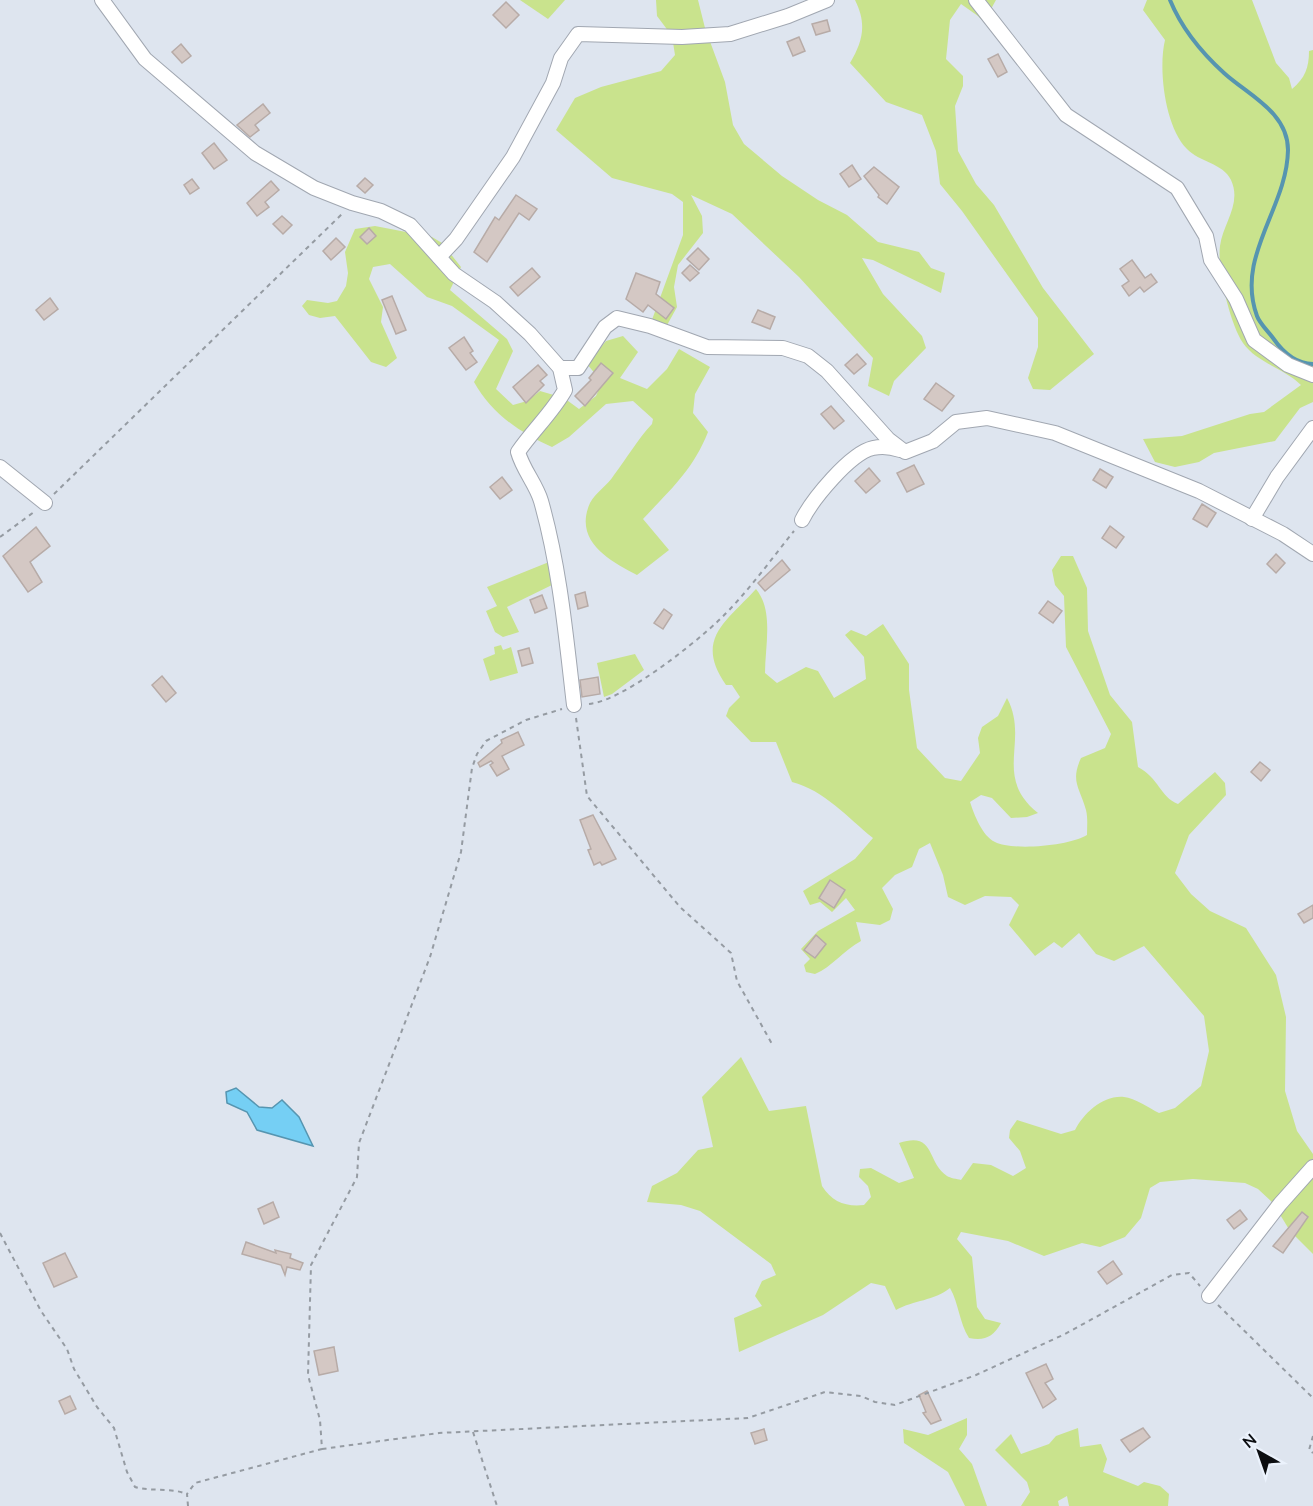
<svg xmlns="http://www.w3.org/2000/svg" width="1313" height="1506" viewBox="0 0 1313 1506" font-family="Mulish,sans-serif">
  <rect width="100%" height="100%" fill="#dee5ef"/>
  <g fill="#c9e38d">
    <path d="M 520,0 L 565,0 L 548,19 Z"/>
    <path d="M 656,0 L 698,0 L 705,28 L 725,82 L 733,125 L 744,144 L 782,176 L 818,200 L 847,215 L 878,242 L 919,252 L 931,268 L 945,273 L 941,293 L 873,260 L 862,258 L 883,294 L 922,336 L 926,348 L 894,381 L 889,396 L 868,386 L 873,358 L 799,277 L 732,214 L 691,195 L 702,216 L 703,233 L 678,265 L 674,287 L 677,307 L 666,327 L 649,328 L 683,235 L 683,202 L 672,194 L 612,178 L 556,130 L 575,98 L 601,87 L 661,71 L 675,55 L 672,36 L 657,16 Z"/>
    <path d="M 855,0 L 996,0 L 991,9 L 996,35 L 978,16 L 961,4 L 950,20 L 946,59 L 963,76 L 963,86 L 955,106 L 958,151 L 976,184 L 994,205 L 1043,288 L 1094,354 L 1050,390 L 1033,389 L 1028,378 L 1038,347 L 1038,318 L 962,211 L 940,184 L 936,151 L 922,115 L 886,102 L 850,63 C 863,41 867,24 855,0 Z"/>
    <path d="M 1147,0 L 1252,0 L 1276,63 L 1289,78 L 1292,89 C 1305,78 1309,68 1309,51 L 1313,50 L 1313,402 L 1300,408 L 1275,441 L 1214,453 L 1199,462 L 1175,467 L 1155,462 L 1143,439 L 1182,436 L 1250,414 L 1264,412 L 1301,385 C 1284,368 1257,363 1243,343 C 1230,324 1217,269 1220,246 C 1223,223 1242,204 1231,180 C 1223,163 1199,162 1187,149 C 1165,127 1158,69 1165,40 L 1143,10 Z"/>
    <path d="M 375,226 L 432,237 L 442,243 L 461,267 L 450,290 L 507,339 L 513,351 L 496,389 L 513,405 L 527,401 L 540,391 L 564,398 L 579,409 L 596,396 L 602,382 L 587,364 L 606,341 L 623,336 L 638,352 L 620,378 L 647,389 L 667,369 L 679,349 L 710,367 L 695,394 L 693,413 L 708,432 C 693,470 670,490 643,519 L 669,550 L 637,575 C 610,561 573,541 590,503 C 596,492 607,486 614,475 C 627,458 637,440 652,424 L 653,419 L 633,401 L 606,404 L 569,437 L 552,447 C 520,433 491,413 474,382 L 499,340 L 452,306 L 427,297 L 390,264 L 373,267 L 369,279 L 383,307 L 381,322 L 397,358 L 386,367 L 371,362 L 335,316 L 320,318 L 309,315 L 302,306 L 307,300 L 328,303 L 337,301 L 346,286 L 348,273 L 345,252 L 355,229 Z"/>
    <path d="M 1061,556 L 1073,556 L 1087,588 L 1088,631 L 1110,695 L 1132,722 L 1138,767 C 1159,778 1160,797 1178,804 L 1215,772 L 1225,783 L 1226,795 L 1189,835 L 1175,873 L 1191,894 L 1210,911 L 1246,928 L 1276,975 L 1286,1017 L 1285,1091 L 1297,1131 L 1313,1154 L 1313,1254 L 1290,1231 L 1273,1203 L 1258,1189 L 1245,1183 L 1193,1179 L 1160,1182 L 1150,1188 L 1141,1218 L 1125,1237 L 1100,1247 L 1082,1243 L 1044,1256 L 1008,1241 L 961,1232 L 957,1239 L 972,1257 L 977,1307 L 985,1319 L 1001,1323 C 993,1337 985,1341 969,1338 C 959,1322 959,1304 950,1288 C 934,1301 914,1300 896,1310 L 885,1286 L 871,1283 L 823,1315 L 739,1352 L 734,1318 L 762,1306 L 755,1296 L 762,1281 L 776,1275 L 771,1264 L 700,1211 L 681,1205 L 647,1202 L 652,1186 L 677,1173 L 698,1150 L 713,1147 L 702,1097 L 741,1057 L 769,1111 L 806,1106 L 822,1186 C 832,1202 846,1207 864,1205 L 871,1197 L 868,1186 L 859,1177 L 860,1169 L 871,1168 L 899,1183 L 914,1178 L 899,1143 C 936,1131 926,1162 947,1176 C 950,1178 957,1179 961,1180 L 973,1163 L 991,1165 L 1013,1176 L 1026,1168 L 1020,1151 L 1009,1138 L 1010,1130 L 1017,1120 L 1061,1134 L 1075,1130 C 1084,1113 1103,1095 1124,1097 C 1135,1098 1149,1108 1159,1113 L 1175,1108 L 1201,1086 L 1209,1051 L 1204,1016 L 1144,946 L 1114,961 L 1096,954 L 1079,933 L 1062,948 L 1054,942 L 1035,956 L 1009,925 L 1019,905 L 1011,897 L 985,896 L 965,905 L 948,897 L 943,875 L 930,843 L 919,849 L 912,867 L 895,875 L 882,888 L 893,909 L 890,920 L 880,925 L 856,922 L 861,941 C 844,950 832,967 815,974 L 806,972 L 804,965 L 810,959 L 801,949 L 818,931 L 855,910 L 846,898 L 832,912 L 820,902 L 810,905 L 803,891 L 855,859 L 873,838 C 848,818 824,790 792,782 L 776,742 L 751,742 L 726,716 L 729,708 L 740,697 L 732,685 L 726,685 C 694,639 726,622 756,589 C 774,611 765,646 765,673 L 777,683 L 806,667 L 818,671 L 834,698 L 866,679 L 864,657 L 845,635 L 851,630 L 866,636 L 883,624 L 909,664 L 909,690 L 917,748 L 945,778 L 961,781 L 980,753 L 978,738 L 982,727 L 998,716 L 1007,698 C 1030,741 992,776 1038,813 L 1027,817 L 1011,818 L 992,798 L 981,795 L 970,802 C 974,814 982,836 995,842 C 1013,851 1069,846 1087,835 C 1087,827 1088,818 1086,810 C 1080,788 1070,782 1081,758 L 1105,748 L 1111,734 L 1066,647 L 1064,596 L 1055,585 L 1052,570 Z"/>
    <path d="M 549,562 L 554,584 L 507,607 L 519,632 L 503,637 L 495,632 L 486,611 L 497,606 L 487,587 Z"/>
    <path d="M 501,645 L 503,650 L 511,647 L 518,673 L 490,681 L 483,659 L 495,654 L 494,647 Z"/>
    <path d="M 635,654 L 644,670 L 612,694 L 604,697 L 597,663 Z"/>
    <path d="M 967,1418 L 967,1435 L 959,1449 L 972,1464 L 987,1506 L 965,1506 L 948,1472 L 904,1443 L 903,1429 L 928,1435 Z"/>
    <path d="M 1078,1428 L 1080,1447 L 1101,1444 L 1107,1459 L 1103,1472 L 1138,1486 L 1144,1482 L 1160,1486 L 1169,1494 L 1168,1506 L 1069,1506 L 1067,1496 L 1058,1501 L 1059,1506 L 1021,1506 L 1030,1492 L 1027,1482 L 995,1450 L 1011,1434 L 1021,1454 L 1049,1444 L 1056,1436 Z"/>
  </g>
  <path fill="#75cff4" stroke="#5695b0" stroke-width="1.5" d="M 236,1088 L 259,1107 L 272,1108 L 282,1100 L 299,1117 L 313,1146 L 257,1130 L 247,1112 L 227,1103 L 226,1092 Z"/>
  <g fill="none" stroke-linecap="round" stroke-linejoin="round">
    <path stroke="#5695b0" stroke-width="4" d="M 1170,0 C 1181,27 1202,53 1224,73 C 1248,95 1288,112 1288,150 C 1287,209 1235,256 1257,316 C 1260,324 1268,331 1273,338 C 1282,351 1296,364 1313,364"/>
  </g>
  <g fill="#d4c8c4" stroke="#b7aba7" stroke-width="1.5">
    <path d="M 506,2 L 519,15 L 506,28 L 493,15 Z"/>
    <path d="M 827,20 L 830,31 L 816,35 L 812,24 Z"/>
    <path d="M 799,37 L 805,51 L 793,56 L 787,42 Z"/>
    <path d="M 181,44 L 191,56 L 182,63 L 172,52 Z"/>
    <path d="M 998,54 L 1007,72 L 998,77 L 988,59 Z"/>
    <path d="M 263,104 L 270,113 L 255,125 L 259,130 L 250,137 L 237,125 Z"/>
    <path d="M 214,143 L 227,160 L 214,169 L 202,153 Z"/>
    <path d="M 852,165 L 861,179 L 849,187 L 840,174 Z"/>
    <path d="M 874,167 L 899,187 L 887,204 L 878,197 L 879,195 L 864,176 Z"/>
    <path d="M 365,178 L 373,185 L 365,193 L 357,186 Z"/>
    <path d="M 192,179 L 199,188 L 190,194 L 184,185 Z"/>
    <path d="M 271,181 L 279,190 L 265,202 L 269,207 L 257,216 L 247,203 Z"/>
    <path d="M 516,195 L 537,209 L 529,220 L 519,213 L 487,262 L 474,252 L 495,217 L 499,220 Z"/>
    <path d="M 282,216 L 292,225 L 283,234 L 273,224 Z"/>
    <path d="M 369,228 L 376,236 L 367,244 L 360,237 Z"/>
    <path d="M 336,238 L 345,247 L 331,260 L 323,251 Z"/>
    <path d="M 698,248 L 709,259 L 699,270 L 687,259 Z"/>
    <path d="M 1132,260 L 1145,278 L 1151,274 L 1157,282 L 1144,292 L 1140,287 L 1129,296 L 1122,286 L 1129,281 L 1120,269 Z"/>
    <path d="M 690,265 L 699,273 L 690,281 L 682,273 Z"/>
    <path d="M 532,268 L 540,277 L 518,296 L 510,287 Z"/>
    <path d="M 636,273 L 660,282 L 656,294 L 674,308 L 666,319 L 648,305 L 643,312 L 626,299 Z"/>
    <path d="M 392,296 L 406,330 L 396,334 L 382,300 Z"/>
    <path d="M 50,298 L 58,309 L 44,320 L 36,310 Z"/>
    <path d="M 758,310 L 775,317 L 770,329 L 752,322 Z"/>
    <path d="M 464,337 L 473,351 L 470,353 L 477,362 L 466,370 L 449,348 Z"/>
    <path d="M 857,354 L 866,364 L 854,374 L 845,365 Z"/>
    <path d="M 601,363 L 613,373 L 585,406 L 575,396 L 591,380 L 589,378 Z"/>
    <path d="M 538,365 L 547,375 L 540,381 L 544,385 L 526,403 L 513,387 Z"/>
    <path d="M 936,383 L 954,396 L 942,411 L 924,399 Z"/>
    <path d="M 831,406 L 844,421 L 834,429 L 821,414 Z"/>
    <path d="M 914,465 L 924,484 L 907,492 L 897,473 Z"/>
    <path d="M 869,468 L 880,481 L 866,493 L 855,481 Z"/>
    <path d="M 1100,469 L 1113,477 L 1106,488 L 1093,480 Z"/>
    <path d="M 502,477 L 512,490 L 500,499 L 490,487 Z"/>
    <path d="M 1202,504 L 1216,513 L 1207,527 L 1193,519 Z"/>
    <path d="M 1110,526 L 1124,537 L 1116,548 L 1102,538 Z"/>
    <path d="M 36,527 L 50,546 L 30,562 L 42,582 L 28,592 L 3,556 Z"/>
    <path d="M 1276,554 L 1285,563 L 1276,573 L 1267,564 Z"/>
    <path d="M 782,560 L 790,570 L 765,591 L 758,583 Z"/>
    <path d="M 585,592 L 588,606 L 578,609 L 575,595 Z"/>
    <path d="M 542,595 L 547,608 L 535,613 L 530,600 Z"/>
    <path d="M 1048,601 L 1062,611 L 1053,623 L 1039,613 Z"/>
    <path d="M 664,609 L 672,615 L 663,629 L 654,623 Z"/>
    <path d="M 529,648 L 533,663 L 522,666 L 518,651 Z"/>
    <path d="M 162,676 L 176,693 L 166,702 L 152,685 Z"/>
    <path d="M 598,677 L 600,694 L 582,697 L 580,680 Z"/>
    <path d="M 518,732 L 524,745 L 502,756 L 509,769 L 497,776 L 490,765 L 493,763 L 491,761 L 480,767 L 478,763 L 502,743 L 501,740 Z"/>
    <path d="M 1260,762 L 1270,770 L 1261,781 L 1251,772 Z"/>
    <path d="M 593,815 L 616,859 L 602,865 L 600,862 L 594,865 L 588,850 L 591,849 L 580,820 Z"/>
    <path d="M 830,880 L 845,890 L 834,908 L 819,898 Z"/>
    <path d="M 1313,905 L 1313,918 L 1304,923 L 1298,914 Z"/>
    <path d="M 816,935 L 826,944 L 815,958 L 804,950 Z"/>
    <path d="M 273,1202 L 279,1217 L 264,1224 L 258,1209 Z"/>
    <path d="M 1240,1210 L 1247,1219 L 1234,1229 L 1227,1220 Z"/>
    <path d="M 1302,1212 L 1308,1217 L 1283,1253 L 1273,1246 Z"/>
    <path d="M 246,1242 L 276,1253 L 275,1250 L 291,1254 L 290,1258 L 303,1263 L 300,1270 L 287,1267 L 285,1275 L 281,1265 L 242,1254 Z"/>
    <path d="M 65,1253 L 77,1277 L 54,1287 L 43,1263 Z"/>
    <path d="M 1113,1261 L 1122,1274 L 1107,1284 L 1098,1272 Z"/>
    <path d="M 334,1347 L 338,1371 L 319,1375 L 314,1351 Z"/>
    <path d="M 1046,1364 L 1053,1379 L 1045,1383 L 1056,1399 L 1043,1408 L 1026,1373 Z"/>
    <path d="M 927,1391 L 941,1420 L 931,1424 L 923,1413 L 926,1412 L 919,1395 Z"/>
    <path d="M 70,1396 L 76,1409 L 65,1414 L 59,1401 Z"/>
    <path d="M 1143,1428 L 1150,1437 L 1130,1452 L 1121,1440 Z"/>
    <path d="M 764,1429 L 767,1440 L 755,1444 L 751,1433 Z"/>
  </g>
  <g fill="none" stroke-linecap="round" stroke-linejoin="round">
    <g stroke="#a1a7b1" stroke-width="16">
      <g id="street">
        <path d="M 102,0 L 145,59 L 255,153 L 314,188 L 352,203 L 381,211 L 410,225 L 454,274 L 495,302 L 530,334 L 560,368 L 565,390 C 552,413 533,430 518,452 C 523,470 536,484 541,501 C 560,568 566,637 574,705"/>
        <path d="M 976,0 L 1066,115 L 1177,188 L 1206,236 L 1211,260 L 1236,299 L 1254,340 L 1288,365 L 1313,375"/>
        <path d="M 439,257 L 456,239 L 513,157 L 553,83 L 561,58 L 578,34 L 682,37 L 730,34 L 788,16 L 827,0"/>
        <path d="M 560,368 L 578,368 L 605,327 L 617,318 L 650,326 L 707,347 L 783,348 L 808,356 L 827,371 L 888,439 L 905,452 L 933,441 L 956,422 L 987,418 L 1055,433 L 1199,491 L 1283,534 L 1313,554"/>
        <path d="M 0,467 L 45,503"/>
        <path d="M 1252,519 L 1277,477 L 1313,428"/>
        <path d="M 802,520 C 812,500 850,453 873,448 C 882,446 891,447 900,450"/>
        <path d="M 1209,1296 L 1280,1204 L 1313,1167"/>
      </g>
    </g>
    <g stroke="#959ba2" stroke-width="2" stroke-dasharray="4.5 4.5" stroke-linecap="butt">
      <path d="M 54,494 L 342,214"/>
      <path d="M 0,537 L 34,512"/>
      <path d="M 589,704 C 622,701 690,647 716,623 C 745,596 769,562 794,531"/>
      <path d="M 576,718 L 587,796 L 680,907 L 731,953 L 737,981 L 772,1044"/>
      <path d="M 0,1233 L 41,1311 L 67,1349 L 74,1369 L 97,1407 L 114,1428 L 127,1472 L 135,1487 C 152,1492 169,1487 187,1494"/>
      <path d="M 1218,1305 L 1313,1398"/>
      <path d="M 473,1432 L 497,1506"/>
      <path d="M 1313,1436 L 1309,1450 L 1313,1453"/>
      <path d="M 322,1449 L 439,1433 L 748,1418 L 825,1392 L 861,1396 L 875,1402 L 895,1405 L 976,1375 L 1065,1334 L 1172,1275 L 1189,1273 L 1200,1286"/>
      <path d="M 188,1506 L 187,1494 L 195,1483 L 322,1449 L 320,1420 L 308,1375 L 311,1265 L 357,1177 L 359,1143 L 430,957 L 461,852 L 472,768 L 477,754 L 486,741 L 526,720 L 562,709"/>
    </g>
    <use href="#street" stroke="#fff" stroke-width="14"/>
  </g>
  <g transform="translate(1259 1452) rotate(320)" stroke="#ebf2fc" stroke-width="4.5" paint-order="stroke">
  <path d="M0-4.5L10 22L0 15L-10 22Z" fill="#0c0e11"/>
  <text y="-9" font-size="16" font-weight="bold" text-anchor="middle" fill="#0c0e11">N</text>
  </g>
</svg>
